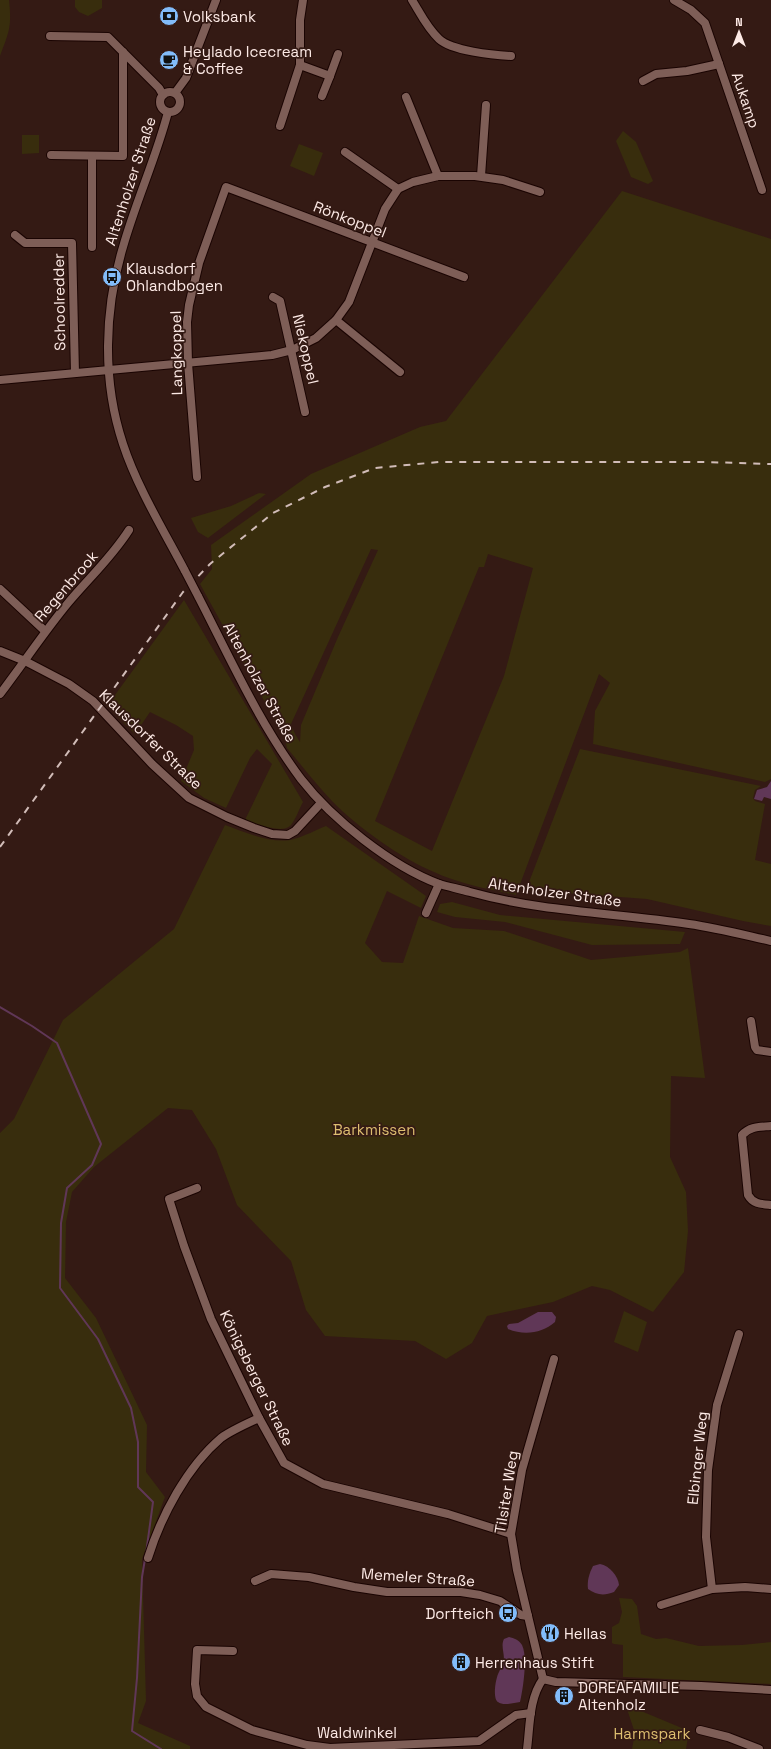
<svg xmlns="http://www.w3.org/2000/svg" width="771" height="1749" viewBox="0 0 771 1749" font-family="'Space Grotesk',sans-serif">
  <rect width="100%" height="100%" fill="#341a14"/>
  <g fill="#382d0d" fill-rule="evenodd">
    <path d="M 0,0 L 9,0 C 12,27 9,32 0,56 Z"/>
    <path d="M 75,0 L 102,0 L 102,8 L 88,16 L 79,12 L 75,7 Z"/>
    <path d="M 623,131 L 636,142 L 653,181 L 648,184 L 631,177 L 616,141 Z"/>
    <path d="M 22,135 L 39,135 L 39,153 L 22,154 Z"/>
    <path d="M 299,144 L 323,153 L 314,176 L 290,166 Z"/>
    <path d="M 622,191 L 771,239 L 771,779 L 765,782 L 593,744 L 595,711 L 610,683 L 599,674 L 516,895 C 488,889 460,884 434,872 C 402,859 356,826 332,801 C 316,784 302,766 287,748 L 285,739 L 200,584 L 212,569 L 211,545 L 311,474 L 420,427 L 446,421 ZM 371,549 L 378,550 L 338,637 L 301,725 L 300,742 L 295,734 L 291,724 ZM 488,554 L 533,568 L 504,676 L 432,851 L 375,821 L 479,567 L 484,567 Z"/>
    <path d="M 259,493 L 266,494 L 208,538 L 198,532 L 191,518 L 231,506 Z"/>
    <path d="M 184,600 L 303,802 C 299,809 296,819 291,825 C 283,835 255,823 245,820 L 272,764 L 257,749 L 250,758 L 226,808 L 204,798 L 181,781 L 194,750 L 193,736 L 176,725 L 150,712 L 135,734 L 107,706 Z"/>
    <path d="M 580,749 L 761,786 L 755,790 L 753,798 L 755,801 L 765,804 L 755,860 L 771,864 L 771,926 L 743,921 L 647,899 L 526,890 Z"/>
    <path d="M 225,825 C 244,832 274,845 294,839 C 305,836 316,830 326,826 L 426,896 L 421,908 L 387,891 L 365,943 L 382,962 L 403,963 L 419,916 L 453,928 L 504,931 L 591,960 L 680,952 L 688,948 L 705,1078 L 671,1076 L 670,1157 L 686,1192 L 688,1231 L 684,1272 L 653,1312 L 610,1290 L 592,1286 L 553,1302 L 487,1316 L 472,1343 L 446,1359 L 415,1341 L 325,1336 L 306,1310 L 291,1261 L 237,1205 L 216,1149 L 192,1110 L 168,1108 L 94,1167 L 72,1192 L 66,1222 L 65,1278 L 96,1318 L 147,1425 L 146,1472 L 165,1497 L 142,1559 L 146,1701 L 138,1723 L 190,1746 L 190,1749 L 0,1749 L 0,1133 L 14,1119 L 63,1020 L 174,929 Z"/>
    <path d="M 452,902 L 500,915 L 685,932 L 680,944 L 592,945 L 505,922 L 455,917 L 437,912 L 440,904 Z"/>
    <path d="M 624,1311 L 647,1322 L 638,1352 L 614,1342 Z"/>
    <path d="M 619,1598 L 632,1599 L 637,1606 L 641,1634 L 656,1639 L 666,1638 L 699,1646 L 742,1645 L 771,1642 L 771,1684 L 623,1677 L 623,1645 L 614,1644 L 612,1643 L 612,1627 L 619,1623 L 622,1612 Z"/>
    <path d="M 627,1709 L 641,1711 L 689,1731 L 686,1749 L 632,1749 L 635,1733 Z"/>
  </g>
  <g fill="#603757">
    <path d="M 771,781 L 771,799 L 764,797 L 762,801 L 754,799 L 757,790 L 767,787 Z"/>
    <path d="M 538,1312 L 552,1312 L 556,1317 L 555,1322 C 542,1333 525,1336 508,1329 L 507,1326 L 509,1324 L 518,1323 Z"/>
    <path d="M 600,1564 C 610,1566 618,1576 619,1585 L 614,1592 C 604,1596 596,1595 588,1589 C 587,1581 589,1574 593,1566 Z"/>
    <path d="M 509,1637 C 514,1638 519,1640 522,1645 C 528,1657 523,1689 520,1702 C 513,1703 503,1706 498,1702 C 492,1698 496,1677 499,1672 C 500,1669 502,1667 503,1663 C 506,1655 500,1647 504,1639 Z"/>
  </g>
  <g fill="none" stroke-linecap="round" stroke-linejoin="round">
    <g stroke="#603757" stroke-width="2">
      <path d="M 0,1007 L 32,1026 L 57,1043 L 101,1144 L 92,1165 L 67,1188 L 61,1223 L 60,1288 L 98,1339 L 131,1408 L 138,1442 L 138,1487 L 153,1502 L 146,1554"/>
      <path d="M 145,1559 L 142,1577 L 137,1678 L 132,1731 L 161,1749"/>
    </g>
    <g stroke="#1a0402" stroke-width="10">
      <g id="minor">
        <path d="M 412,0 C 420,13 427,28 439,39 C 452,51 493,55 511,56"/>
        <path d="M 674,0 L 691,10 L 705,23 L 762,190"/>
        <path d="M 50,36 L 108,37 L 159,88 L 163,95"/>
        <path d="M 300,65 L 330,76 L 338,54"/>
        <path d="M 643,81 L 656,74 L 687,71 L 719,64"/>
        <circle cx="170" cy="102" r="10"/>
        <path d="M 175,93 L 186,78 L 216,0"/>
        <path d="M 322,96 L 330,76"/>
        <path d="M 406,97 L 438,176"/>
        <path d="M 168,112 C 156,158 136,201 123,247 C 104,310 102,381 123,444 C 137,487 164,531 185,571"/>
        <path d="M 280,126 L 300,65 L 300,20 L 303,0"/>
        <path d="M 345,152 L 398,189"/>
        <path d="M 51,155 L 123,156 L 123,52"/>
        <path d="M 92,156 L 92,247"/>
        <path d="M 481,176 L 486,105"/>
        <path d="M 15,235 L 25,243 L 72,243 L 75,373"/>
        <path d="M 273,297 L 280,301 L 305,412"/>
        <path d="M 336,320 L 400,372"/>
        <path d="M 0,380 L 272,355 L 292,350 L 316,338 L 336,320 L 349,302 L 385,209 L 398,189 L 413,182 L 438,176 L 475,176 L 503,180 L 540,192"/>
        <path d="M 197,477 L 188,363 L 187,322 L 189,305 L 199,263 L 226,187 L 464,277"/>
        <path d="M 0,589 L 45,631"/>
        <path d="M 198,596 C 230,658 259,723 301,779 C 332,819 391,866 439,884 C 449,887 460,889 470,892 C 542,912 616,913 689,924 C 717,928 744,935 771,941"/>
        <path d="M 0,651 L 25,661 L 69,684 L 93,701 L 152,764 L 189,798 L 227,817 L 254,828 L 272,834 L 288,835 L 295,831 L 321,803"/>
        <path d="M 0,694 C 23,664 44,632 68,603 C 88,579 112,557 129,530"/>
        <path d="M 426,913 L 439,884"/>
        <path d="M 751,1021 L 755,1047 L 757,1050 L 771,1052"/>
        <path d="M 771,1126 C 760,1127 750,1126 742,1135 L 748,1195 C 753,1204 761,1204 771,1205"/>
        <path d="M 197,1188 L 169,1199 L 184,1246 L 211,1319 L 259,1418 L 284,1463 L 323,1484 L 448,1514 L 511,1534"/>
        <path d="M 148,1558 C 161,1516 187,1467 221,1438 C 232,1430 246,1424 259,1418"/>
        <path d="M 255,1581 L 271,1574 L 309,1577 L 354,1587 L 387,1592 L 461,1592 L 480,1595 L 500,1601 L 521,1615 L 528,1616"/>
        <path d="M 712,1589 L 706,1537 L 708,1470 L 717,1405 L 739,1334"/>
        <path d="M 661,1605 L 712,1589 L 745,1587 L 771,1589"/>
        <path d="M 233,1651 L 197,1650 L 195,1684 L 197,1696 L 206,1707 L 252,1730 L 307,1745 L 330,1748 L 479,1741 L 516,1715 L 531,1713"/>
        <path d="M 543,1679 L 517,1570 L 511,1534 L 522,1470 L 554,1359"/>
        <path d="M 543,1679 L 556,1682 L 701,1686 L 771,1690"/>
        <path d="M 700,1730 L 728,1737 L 759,1749"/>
        <path d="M 527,1749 C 530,1726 529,1698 543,1679"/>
      </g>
    </g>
    <use href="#minor" stroke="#7e5e57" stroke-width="8"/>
    <path stroke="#d1bcb8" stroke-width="2" stroke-dasharray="7 7" stroke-linecap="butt" d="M 0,847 L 183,592 L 210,564 L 273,513 L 325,487 L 375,468 L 439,462 L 706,462 L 771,464"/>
    <g stroke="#1a0402" stroke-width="10" stroke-linecap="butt">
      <path id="minor-bridge" d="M 185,571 L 198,596"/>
    </g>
    <use href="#minor-bridge" stroke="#7e5e57" stroke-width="8"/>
  </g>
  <defs>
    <g id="bank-disc" transform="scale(1)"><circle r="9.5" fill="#82bcfa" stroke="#341a14"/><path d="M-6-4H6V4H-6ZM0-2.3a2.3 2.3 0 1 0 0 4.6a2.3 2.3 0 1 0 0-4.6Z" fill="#111"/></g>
    <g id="cafe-disc" transform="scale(1)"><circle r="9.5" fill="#82bcfa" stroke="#341a14"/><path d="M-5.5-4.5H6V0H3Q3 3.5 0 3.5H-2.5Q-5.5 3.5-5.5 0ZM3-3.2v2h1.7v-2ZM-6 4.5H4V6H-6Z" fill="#111"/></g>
    <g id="bus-disc" transform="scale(1)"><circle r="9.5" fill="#82bcfa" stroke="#341a14"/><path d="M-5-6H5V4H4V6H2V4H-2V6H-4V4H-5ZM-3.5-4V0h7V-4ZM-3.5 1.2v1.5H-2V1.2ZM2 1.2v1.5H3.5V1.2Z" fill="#111"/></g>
    <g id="restaurant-disc" transform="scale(1)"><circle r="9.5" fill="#82bcfa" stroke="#341a14"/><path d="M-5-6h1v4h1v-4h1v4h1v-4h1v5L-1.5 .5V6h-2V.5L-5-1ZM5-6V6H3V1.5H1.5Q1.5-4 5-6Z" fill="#111"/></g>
    <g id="building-disc" transform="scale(1)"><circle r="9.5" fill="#82bcfa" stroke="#341a14"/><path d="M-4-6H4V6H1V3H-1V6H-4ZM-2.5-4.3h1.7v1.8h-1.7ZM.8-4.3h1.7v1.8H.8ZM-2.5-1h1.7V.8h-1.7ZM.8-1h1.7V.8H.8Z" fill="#111"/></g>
  </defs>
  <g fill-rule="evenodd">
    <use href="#bank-disc" x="169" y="16"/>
    <use href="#cafe-disc" x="169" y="60"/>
    <use href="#bus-disc" x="112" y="277"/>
    <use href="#bus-disc" x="508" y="1613"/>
    <use href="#restaurant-disc" x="550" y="1633"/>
    <use href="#building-disc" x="461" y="1662"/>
    <use href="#building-disc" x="564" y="1696"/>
  </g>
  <g text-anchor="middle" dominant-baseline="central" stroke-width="3.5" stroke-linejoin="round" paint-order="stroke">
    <g font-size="15" fill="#fdeae6" stroke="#341a14" text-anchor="start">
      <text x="183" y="16">Volksbank</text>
      <text x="183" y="51">Heylado Icecream<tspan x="183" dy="17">&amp; Coffee</tspan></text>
      <text x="126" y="268">Klausdorf<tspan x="126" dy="17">Ohlandbogen</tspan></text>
      <text x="494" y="1613" text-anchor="end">Dorfteich</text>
      <text x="564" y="1633">Hellas</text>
      <text x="475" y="1662">Herrenhaus Stift</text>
      <text x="578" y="1687">DOREAFAMILIE<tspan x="578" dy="17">Altenholz</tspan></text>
    </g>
    <g font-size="15" fill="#fdeae6" stroke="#341a14">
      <text transform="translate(746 100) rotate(71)">Aukamp</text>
      <text transform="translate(130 181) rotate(-72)">Altenholzer Straße</text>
      <text transform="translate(350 219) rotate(21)">Rönkoppel</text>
      <text transform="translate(59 302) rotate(-91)">Schoolredder</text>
      <text transform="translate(306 349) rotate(77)">Niekoppel</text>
      <text transform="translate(176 353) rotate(-91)">Langkoppel</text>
      <text transform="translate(66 586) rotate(-49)">Regenbrook</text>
      <text transform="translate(260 682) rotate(61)">Altenholzer Straße</text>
      <text transform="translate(151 739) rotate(44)">Klausdorfer Straße</text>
      <text transform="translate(555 892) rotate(8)">Altenholzer Straße</text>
      <text transform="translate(257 1378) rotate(64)">Königsberger Straße</text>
      <text transform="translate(697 1458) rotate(-84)">Elbinger Weg</text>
      <text transform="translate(506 1492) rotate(-81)">Tilsiter Weg</text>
      <text transform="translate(418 1577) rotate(4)">Memeler Straße</text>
      <text x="357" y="1732">Waldwinkel</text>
    </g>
    <g font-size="15" fill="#ddbe70" stroke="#341a14">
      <text x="374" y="1129">Barkmissen</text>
      <text x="652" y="1733">Harmspark</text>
    </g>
  </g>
  <g transform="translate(739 32)" stroke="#341a14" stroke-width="3" paint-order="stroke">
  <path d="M0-3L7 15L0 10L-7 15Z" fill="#fdeae6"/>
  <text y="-6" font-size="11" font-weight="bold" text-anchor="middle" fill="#fdeae6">N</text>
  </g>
</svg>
